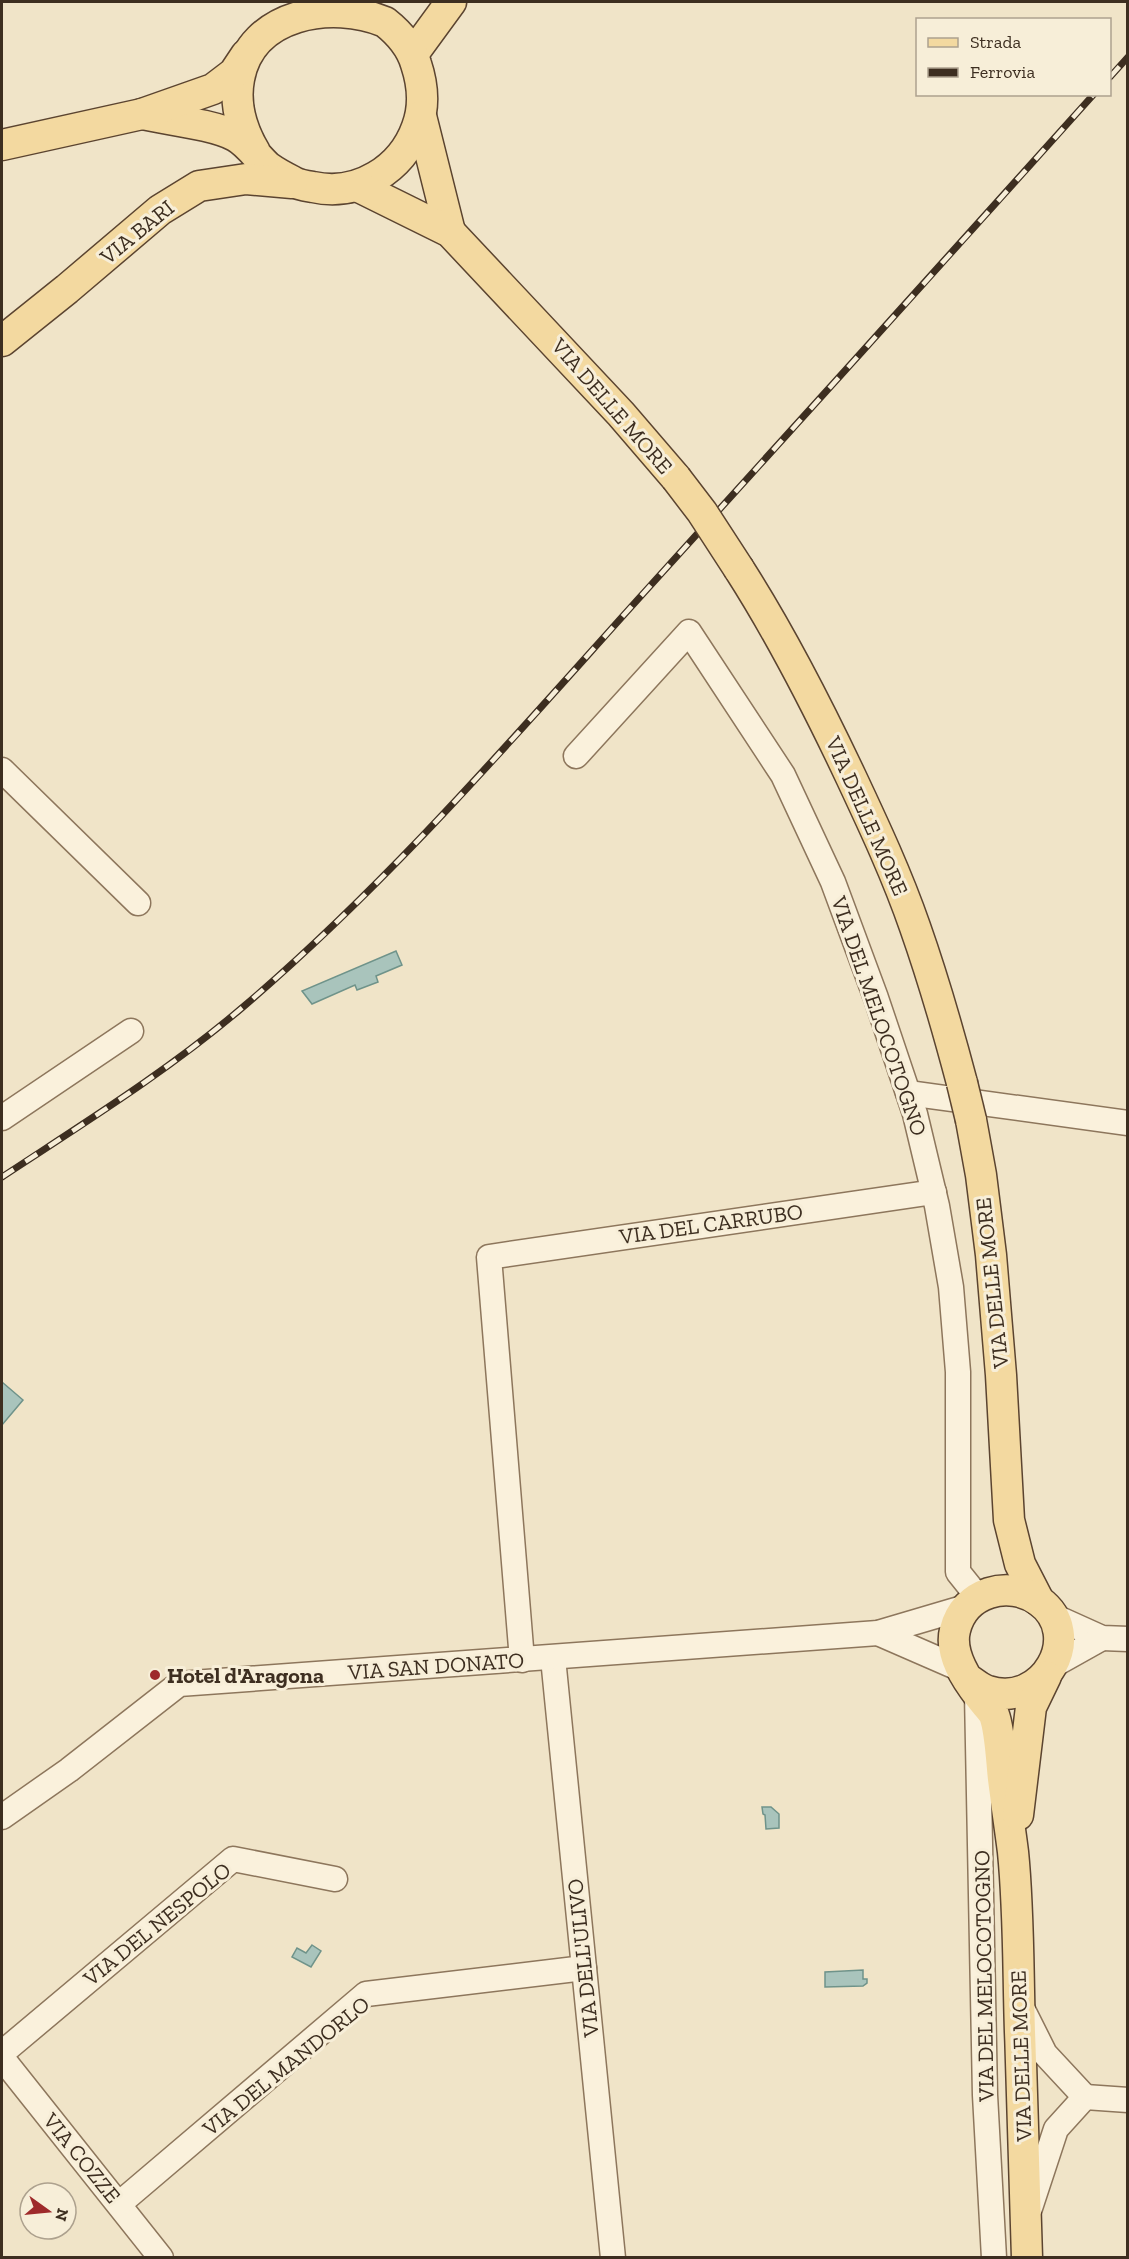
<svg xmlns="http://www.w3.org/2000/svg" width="1129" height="2259" viewBox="0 0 1129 2259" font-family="'Zilla Slab',serif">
  <rect width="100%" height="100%" fill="#f0e4c8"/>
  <g fill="#a9c4bc" stroke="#6f938a" stroke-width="1.5">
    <path d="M 396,951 L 402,965 L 376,976 L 378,982 L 357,990 L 355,985 L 312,1004 L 302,991 Z"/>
    <path d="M 2,1382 L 23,1400 L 2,1425 Z"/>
    <path d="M 762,1807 L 771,1807 L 779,1814 L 779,1828 L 766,1829 L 765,1815 L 763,1814 Z"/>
    <path d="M 312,1945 L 321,1951 L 311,1967 L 292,1957 L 297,1948 L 306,1953 Z"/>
    <path d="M 863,1970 L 863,1979 L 867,1979 L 867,1983 L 863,1986 L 825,1987 L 825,1972 Z"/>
  </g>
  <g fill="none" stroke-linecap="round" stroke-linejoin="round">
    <g stroke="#8d765c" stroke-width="27">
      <g id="minor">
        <path d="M 576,756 L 689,632 L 783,775 L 833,882 L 876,998 L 915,1114 L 937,1206 L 951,1287 L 958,1372 L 958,1572 L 978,1597"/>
        <path d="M 2,770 L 138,903"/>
        <path d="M 908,1093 L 1128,1123"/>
        <path d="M 2,1118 L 131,1031"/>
        <path d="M 1051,1615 L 1102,1638 L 1128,1639"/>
        <path d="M 878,1633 L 963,1670"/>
        <path d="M 553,1658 L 613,2258"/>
        <path d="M 522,1660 L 489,1257 L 934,1192"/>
        <path d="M 1052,1666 L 1102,1638"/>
        <path d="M 977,1694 L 985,2095 L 994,2258"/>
        <path d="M 2,1817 L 69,1770 L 179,1684 L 878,1633 L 966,1607"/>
        <path d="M 1020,2004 L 1045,2054 L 1085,2097 L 1056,2129 L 1030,2208"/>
        <path d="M 2,2053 L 233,1859 L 335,1879"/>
        <path d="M 2,2058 L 161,2258"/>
        <path d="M 1085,2097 L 1128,2100"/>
        <path d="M 119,2204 L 366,1994 L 584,1968"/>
      </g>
    </g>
    <g stroke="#5b4430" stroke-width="33">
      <g id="major">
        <path d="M 413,54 L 451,2"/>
        <path d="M 142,114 C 168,120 212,124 235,136 C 248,143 257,157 268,167 C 275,172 284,177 292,181 C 298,185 306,186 313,187 C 358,197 402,169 417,127 C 425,106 423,85 416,64 C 411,47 399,33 385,22 C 332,0 251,13 239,79 C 234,105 242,130 255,152"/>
        <path d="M 421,116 L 450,232"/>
        <path d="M 2,145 L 142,114 L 213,89 L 234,73 L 246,55"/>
        <path d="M 357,186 L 450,232 L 621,414 L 676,478"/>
        <path d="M 2,341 L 67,289 L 160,210 L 199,186 L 246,179 L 292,183"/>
        <path d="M 739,569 C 782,636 817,705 851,777 C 874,826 897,875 915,927 C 933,978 948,1030 962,1083"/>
        <path d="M 971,1120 L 981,1175 L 991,1255 L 1001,1375 L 1009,1520 L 1020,1564 L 1039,1601"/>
        <path d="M 968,1679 C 974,1683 981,1689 988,1691 C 1043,1709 1086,1635 1039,1601 C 1009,1579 964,1592 955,1630 C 949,1654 966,1679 980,1697 C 984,1703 991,1709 994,1715 C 1000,1731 1001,1762 1003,1779 C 1006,1803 1010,1828 1013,1852 C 1019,1911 1018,1972 1020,2032 C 1023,2107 1025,2182 1027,2258"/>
        <path d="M 1018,1815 L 1031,1707 L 1046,1676"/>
      </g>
    </g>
    <use href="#minor" stroke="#faf1dc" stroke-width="24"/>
    <use href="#major" stroke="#f3d9a0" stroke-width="30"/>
    <g stroke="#3d2e20" stroke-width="7">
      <g id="rail">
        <path d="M 1110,77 L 1128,57"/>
        <path d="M 2,1177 C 84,1123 168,1071 243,1007 C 385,886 507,745 631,607 C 786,436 940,266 1094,94"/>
      </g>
    </g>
    <use href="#rail" stroke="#f7eed8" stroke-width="4.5" stroke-dasharray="14" stroke-linecap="butt"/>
    <g stroke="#5b4430" stroke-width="33" stroke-linecap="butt">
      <g id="major-bridge">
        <path d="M 676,478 L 702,512 L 739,569"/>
        <path d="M 962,1083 L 971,1120"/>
      </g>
    </g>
    <use href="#major-bridge" stroke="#f3d9a0" stroke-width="30"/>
  </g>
  <circle fill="#9e2a2b" stroke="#f7eed8" stroke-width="2" cx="155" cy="1675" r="6"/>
  <g text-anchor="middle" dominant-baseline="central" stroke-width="6" stroke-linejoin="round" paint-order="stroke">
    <g font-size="22" fill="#3d2e20" stroke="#f7eed8">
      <text transform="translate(137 232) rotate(-39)">VIA BARI</text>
      <text transform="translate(612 406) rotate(49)">VIA DELLE MORE</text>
      <text transform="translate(867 816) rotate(66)">VIA DELLE MORE</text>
      <text transform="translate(879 1016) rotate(71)">VIA DEL MELOCOTOGNO</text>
      <text transform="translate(711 1224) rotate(-8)">VIA DEL CARRUBO</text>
      <text transform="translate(992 1283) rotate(-96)">VIA DELLE MORE</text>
      <text transform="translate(436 1666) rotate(-4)">VIA SAN DONATO</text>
      <text transform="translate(157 1924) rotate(-39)">VIA DEL NESPOLO</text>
      <text transform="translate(583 1958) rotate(-96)">VIA DELL'ULIVO</text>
      <text transform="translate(984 1976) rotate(-91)">VIA DEL MELOCOTOGNO</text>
      <text transform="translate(1021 2056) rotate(-92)">VIA DELLE MORE</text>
      <text transform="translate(286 2066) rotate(-39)">VIA DEL MANDORLO</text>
      <text transform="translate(82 2158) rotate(51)">VIA COZZE</text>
    </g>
    <g font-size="22" font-weight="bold" fill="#3d2e20" stroke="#f7eed8" text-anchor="start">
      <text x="167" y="1675">Hotel d'Aragona</text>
    </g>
  </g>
  <rect width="1129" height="2259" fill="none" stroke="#3d2e20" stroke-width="6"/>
  <rect x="916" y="18" width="195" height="78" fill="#f7eed8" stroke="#ada18e" stroke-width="1.5"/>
  <rect x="928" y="38" width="30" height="9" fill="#f3d9a0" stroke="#ada18e" stroke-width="1.5"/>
  <text x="970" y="48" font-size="18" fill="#3d2e20">Strada</text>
  <rect x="928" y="68" width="30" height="9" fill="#3d2e20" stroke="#ada18e" stroke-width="1.5"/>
  <text x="970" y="78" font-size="18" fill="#3d2e20">Ferrovia</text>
  <g transform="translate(48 2211) rotate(105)"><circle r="28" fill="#f7eed8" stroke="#ada18e" stroke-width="1.5"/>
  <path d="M0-4.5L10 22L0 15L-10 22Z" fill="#9e2a2b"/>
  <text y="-9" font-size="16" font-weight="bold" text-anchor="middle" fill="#3d2e20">N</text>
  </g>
</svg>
